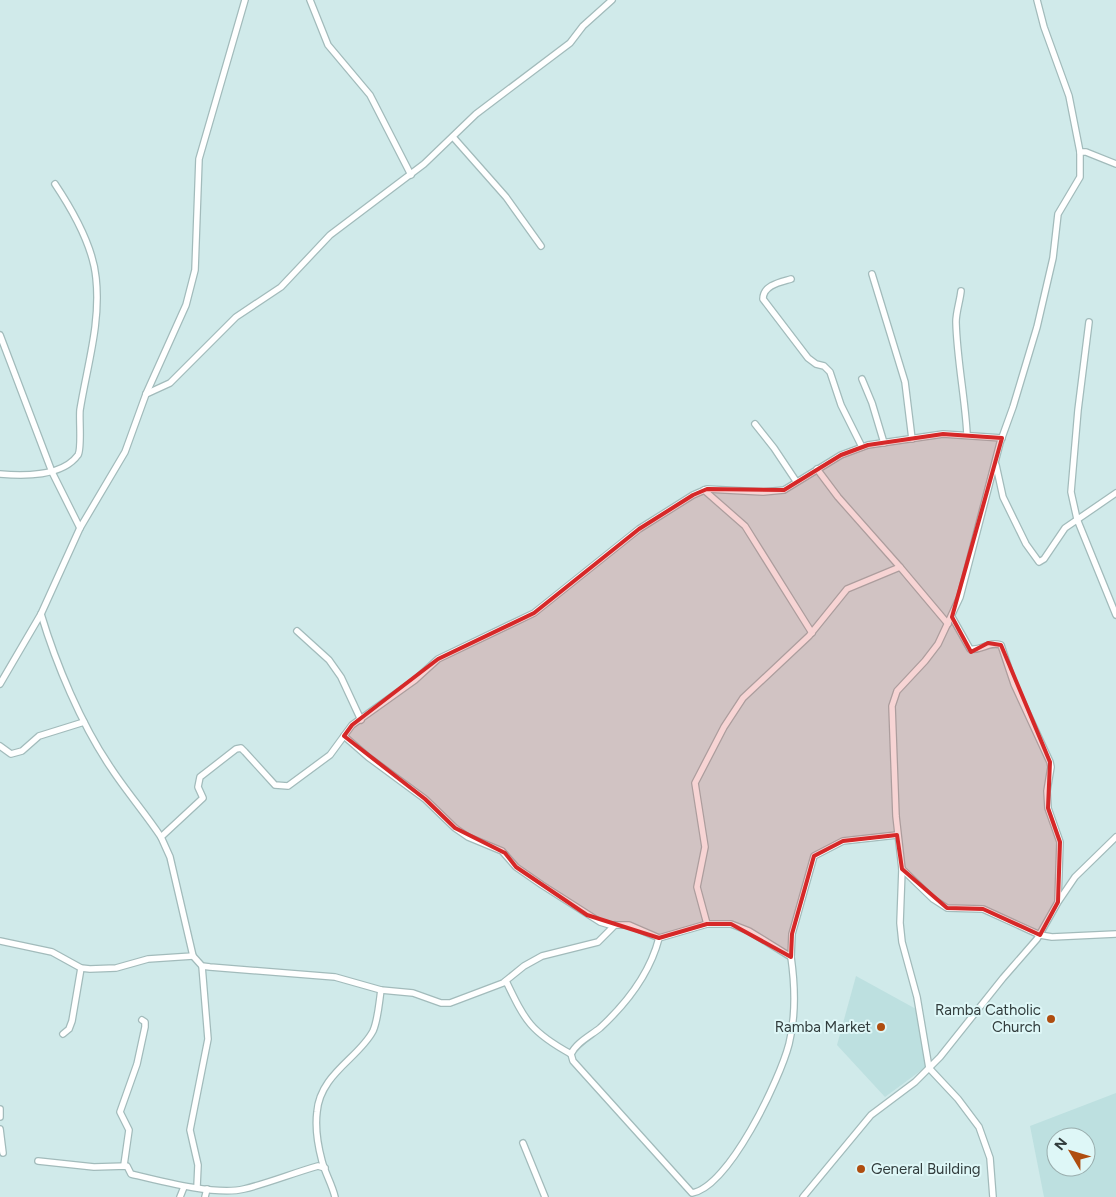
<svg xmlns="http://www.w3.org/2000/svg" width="1116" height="1197" viewBox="0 0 1116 1197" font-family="Figtree,sans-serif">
  <rect width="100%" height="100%" fill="#d0eaea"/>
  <g fill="#bde0e0" fill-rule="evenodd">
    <path d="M 856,976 L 916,1009 L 927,1066 L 885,1097 L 837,1045 Z"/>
    <path d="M 1116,1093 L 1116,1197 L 1044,1197 L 1030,1126 ZM 1056,1137 L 1086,1137 L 1086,1167 L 1056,1167 Z"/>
  </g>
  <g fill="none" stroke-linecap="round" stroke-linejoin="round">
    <g stroke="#a2bbbb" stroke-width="8">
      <g id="street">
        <path d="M 310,0 L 328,45 L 370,95 L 411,175"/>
        <path d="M 453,137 L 506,197 L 541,246"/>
        <path d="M 1080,152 L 1086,152 L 1116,164"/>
        <path d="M 872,274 L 905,382 L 912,439"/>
        <path d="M 791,279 C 781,282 763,285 763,299 L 808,358 L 816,364 L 824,366 L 830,372 L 841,405 L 862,447"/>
        <path d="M 961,291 C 960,301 956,312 956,322 C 957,360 965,397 967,434"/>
        <path d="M 1089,322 L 1078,410 L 1071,492 L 1077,519 L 1116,615"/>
        <path d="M 0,335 L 52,472 L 80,528"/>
        <path d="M 862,379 L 872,403 L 884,443"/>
        <path d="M 146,394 L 170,383 L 236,317 L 281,287 L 330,235 L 424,164 L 476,114 L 570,43 L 583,26 L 612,0"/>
        <path d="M 755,424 L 774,448 L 796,481"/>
        <path d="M 996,465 L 1003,497 L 1026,544 L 1039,562 L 1044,559 L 1065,528 L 1116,493"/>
        <path d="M 817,469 L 838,497 L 900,567"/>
        <path d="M 0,474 C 24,476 62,477 78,455 C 82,449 79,419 80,410 C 87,366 101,323 96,278 C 93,246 73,211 55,184"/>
        <path d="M 704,490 L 745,526 L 812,633"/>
        <path d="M 41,614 C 56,664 81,724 111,768 C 126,791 145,813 161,837"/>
        <path d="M 952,617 L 970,649 C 982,651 988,641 1001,645 L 1014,684 L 1050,762 L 1051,767 L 1047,791 L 1048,808 L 1060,842 L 1058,900"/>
        <path d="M 297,631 L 329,660 L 341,677 L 361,720"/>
        <path d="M 0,684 L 41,614 L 80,528 L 125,452 L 146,394 L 186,305 L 195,270 L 199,159 L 245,0"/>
        <path d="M 344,736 L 368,757 L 425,799 L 455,828 L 468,837 L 502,851 L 516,867 L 542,885 L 600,922 L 610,925 L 629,925 L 659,938 L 707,924 L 731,924 L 749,931 L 791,957 L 792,934 L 814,856 L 843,841 L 897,835"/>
        <path d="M 0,746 L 11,754 L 22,751 L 39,736 L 84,722"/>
        <path d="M 902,869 L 933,899 L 947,908 L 983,909 L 1040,935 L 1052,937 L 1116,934"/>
        <path d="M 707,924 L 697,887 L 705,847 L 695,783 L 724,727 L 743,698 L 809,636 L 847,589 L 900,567 L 948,624"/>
        <path d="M 659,938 C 650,973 626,1004 600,1028 C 590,1036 576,1043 571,1054 L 573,1061 L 692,1193 C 729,1187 780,1079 789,1044 C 796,1016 795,985 791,957"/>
        <path d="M 0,941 L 52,952 L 81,968 L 90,969 L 116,968 L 148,959 L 193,956 L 170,857 L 161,837 L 203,798 L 198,787 L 200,777 L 236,749 L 241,748 L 245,752 L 275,785 L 288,786 L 330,755 L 352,725 L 415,680 L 438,659 L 534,613 L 639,529 L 693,495 L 707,489 L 763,492 L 784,490 L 841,455 L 868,445 L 943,434 L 1002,438"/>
        <path d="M 193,956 L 202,966 L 210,967 L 335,977 L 381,990 L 413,993 L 441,1003 L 450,1003 L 503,983 L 524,966 L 542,956 L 598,942 L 615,925"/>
        <path d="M 506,981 C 525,1021 531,1032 571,1054"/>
        <path d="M 63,1034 L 69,1029 L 72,1021 L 81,968"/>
        <path d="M 0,1109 L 0,1117"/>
        <path d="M 0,1129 L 3,1153"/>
        <path d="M 523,1143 L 545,1197"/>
        <path d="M 38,1161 L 94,1167 L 127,1166 L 131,1174 C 160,1181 217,1196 244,1189 C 269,1183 293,1173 318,1166 L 325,1168"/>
        <path d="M 124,1165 L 129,1130 L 120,1112 L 137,1064 L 145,1027 L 145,1022 L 142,1020"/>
        <path d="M 197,1187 L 198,1165 L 190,1130 L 208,1039 L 202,966"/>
        <path d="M 180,1197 L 184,1187"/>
        <path d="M 205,1197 L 207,1189"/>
        <path d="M 335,1197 C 332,1184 325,1173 322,1161 C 318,1146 315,1128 317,1112 C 320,1074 359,1058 373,1031 C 378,1020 379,1003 381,990"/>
        <path d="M 803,1197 L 871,1115 L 915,1082 L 940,1057 L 1003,978 L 1037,939 L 1058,902 L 1075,877 L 1116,837"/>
        <path d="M 993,1197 L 990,1158 L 979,1127 L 958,1099 L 929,1068 L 917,997 L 902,942 L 900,923 L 902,869 L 896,816 L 892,706 L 897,691 L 925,661 L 938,644 L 960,597 L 1000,443 L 1013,407 L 1037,327 L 1053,258 L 1058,214 L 1080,177 L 1080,152 L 1069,96 L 1044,27 L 1037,0"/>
      </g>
    </g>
    <use href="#street" stroke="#fff" stroke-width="5.5"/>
  </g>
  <path fill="#d62828" fill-opacity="0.2" stroke="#d62828" stroke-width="4" stroke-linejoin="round" d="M 943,434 L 1002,438 L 952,617 L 971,652 L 988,643 L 1001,645 L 1050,762 L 1048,808 L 1060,842 L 1058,902 L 1040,935 L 983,909 L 947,908 L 902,869 L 897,835 L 843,841 L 814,856 L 792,934 L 791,957 L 731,924 L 707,924 L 659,938 L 587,915 L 516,867 L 505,853 L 455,828 L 425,799 L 344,736 L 352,725 L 438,659 L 534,613 L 639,529 L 693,495 L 707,489 L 784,490 L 841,455 L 868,445 Z"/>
  <g fill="#af4d0f" stroke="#def7f7" stroke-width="2">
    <circle cx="1051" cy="1019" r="5"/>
    <circle cx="881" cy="1027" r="5"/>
    <circle cx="861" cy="1169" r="5"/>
  </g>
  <g text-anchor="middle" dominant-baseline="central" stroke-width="4" stroke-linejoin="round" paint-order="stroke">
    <g font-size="15" fill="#323d3d" stroke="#def7f7" text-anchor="end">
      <text x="1041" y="1010">Ramba Catholic<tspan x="1041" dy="17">Church</tspan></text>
      <text x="871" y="1027">Ramba Market</text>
      <text x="871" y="1169" text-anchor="start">General Building</text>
    </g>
  </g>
  <g transform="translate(1071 1152) rotate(308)"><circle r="24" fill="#def7f7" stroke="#99adad"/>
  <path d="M0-4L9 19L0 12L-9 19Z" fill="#af4d0f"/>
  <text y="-8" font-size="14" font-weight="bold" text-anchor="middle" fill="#323d3d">N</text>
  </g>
</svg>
